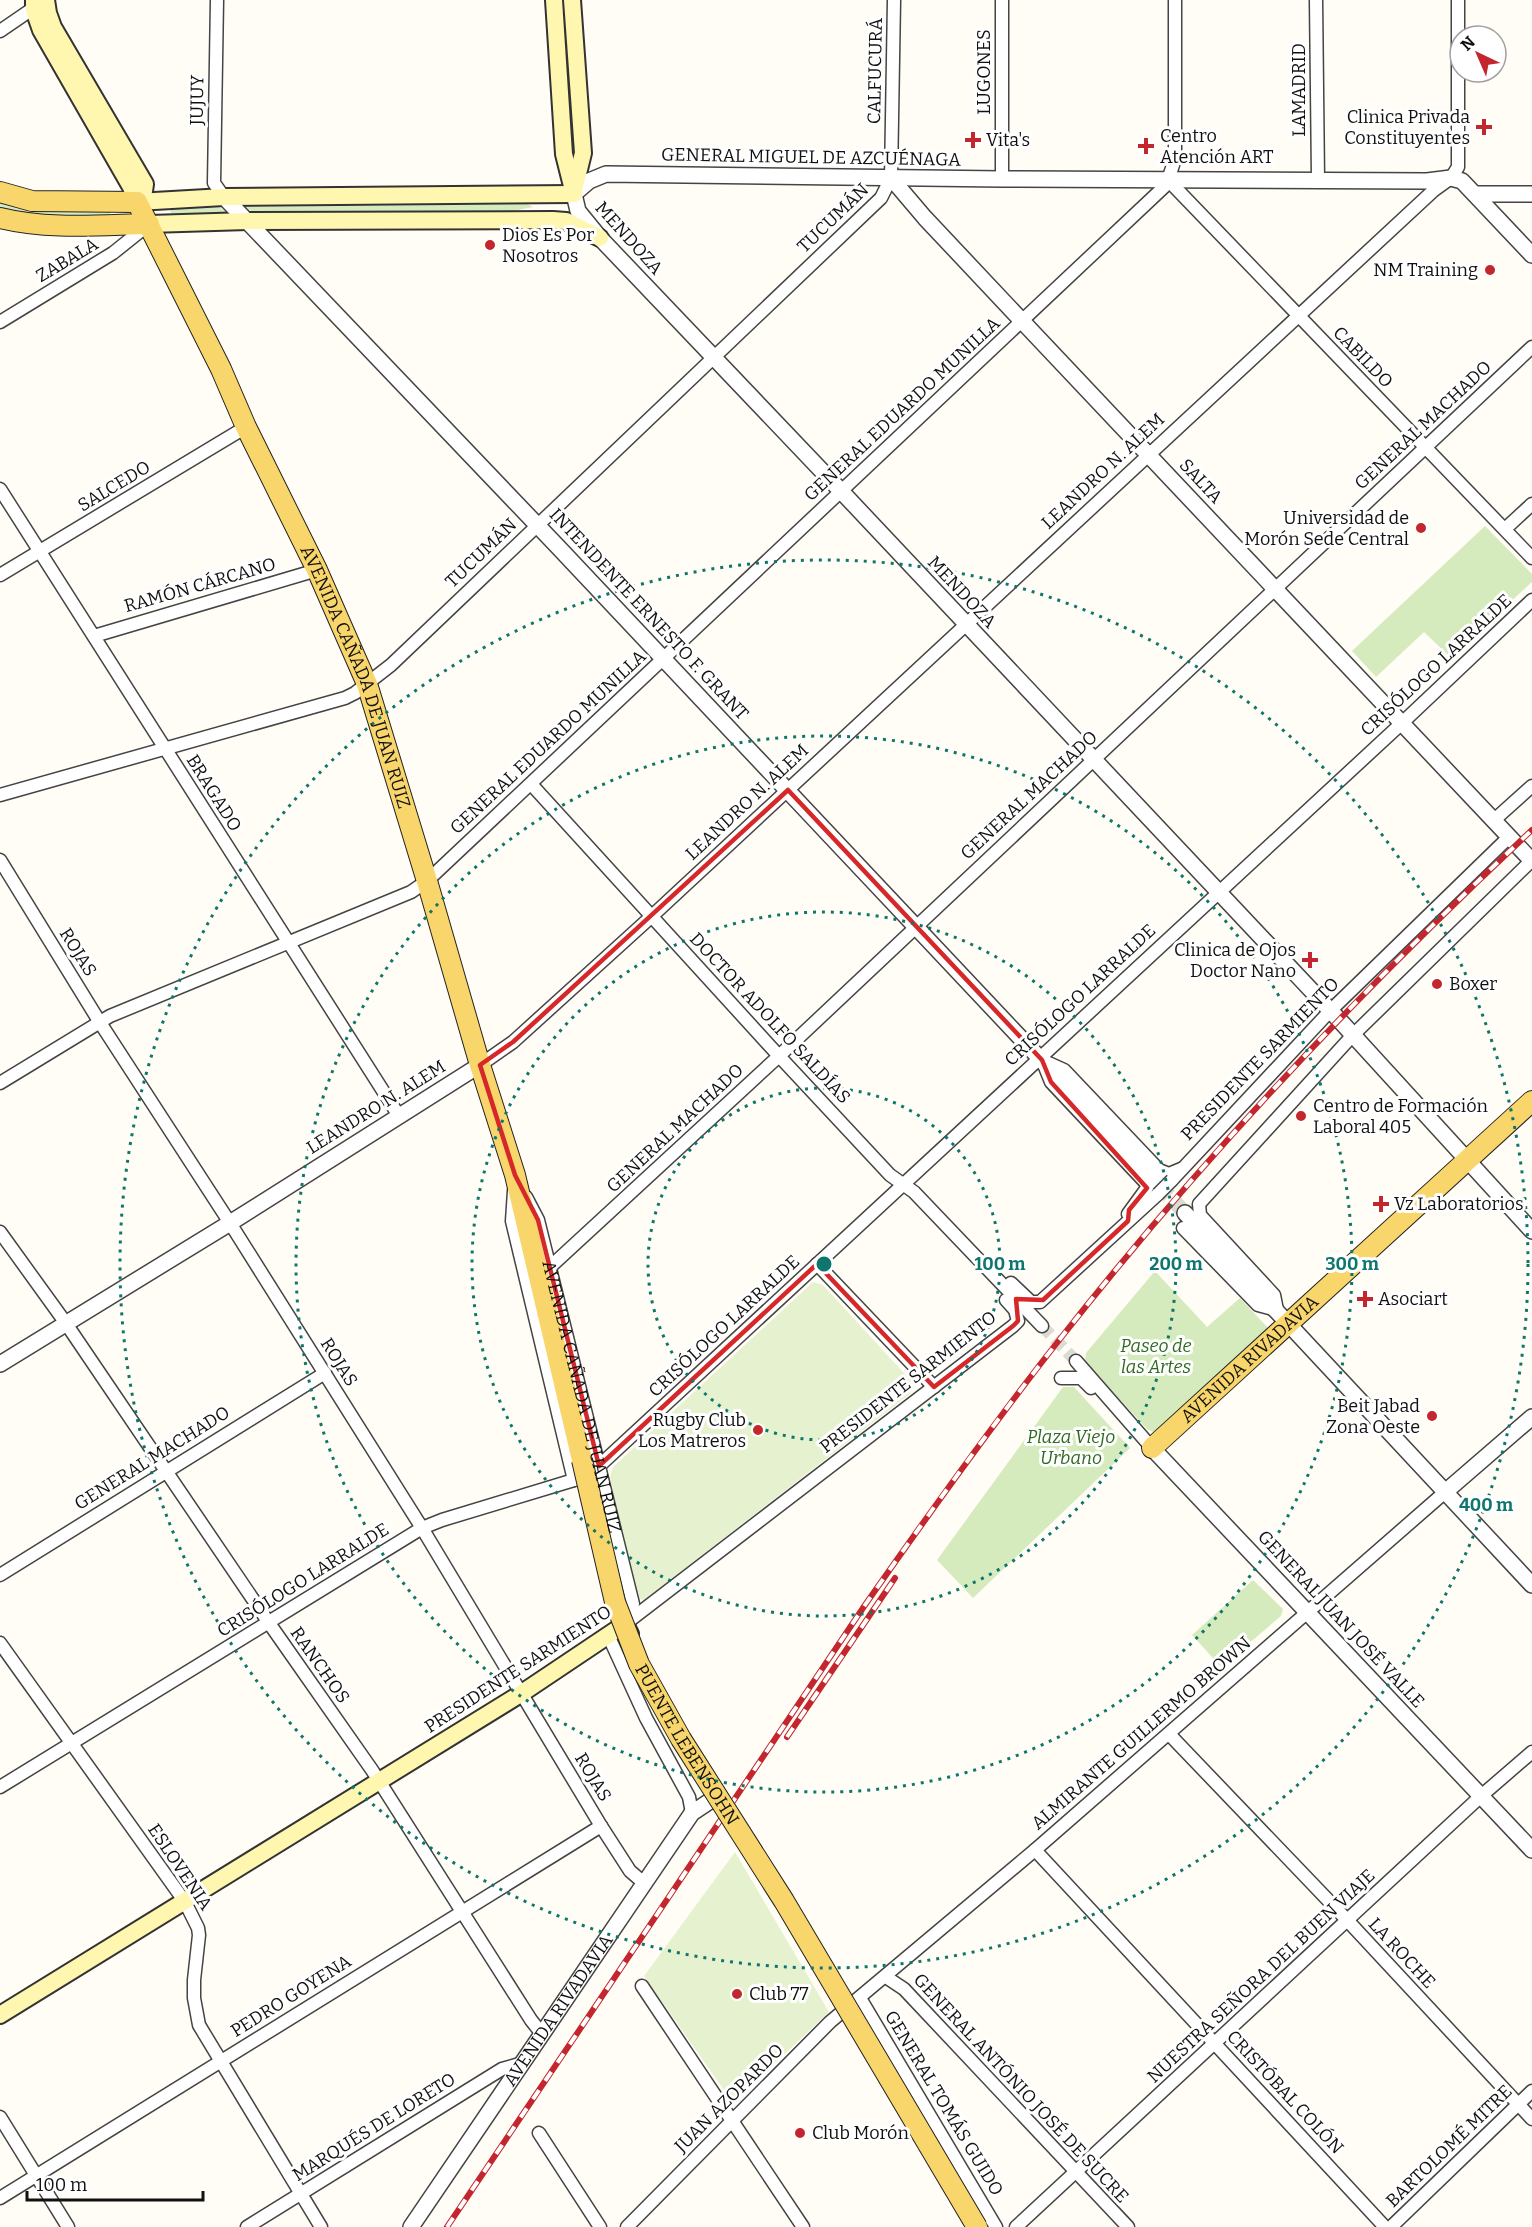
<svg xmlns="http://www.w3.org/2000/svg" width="1532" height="2227" viewBox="0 0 1532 2227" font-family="Bitter,serif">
  <rect width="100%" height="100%" fill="#fffdf5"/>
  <g fill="#d5ebbd">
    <path d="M 560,0 L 567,0 L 576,148 L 573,156 L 571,156 Z"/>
    <path d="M 0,203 L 21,209 L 112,211 L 108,216 L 49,218 L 0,210 Z"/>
    <path d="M 527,204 L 533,207 L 508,212 L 256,213 L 248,209 L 247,207 Z"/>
    <path d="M 218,206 L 227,213 L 171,213 L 169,207 Z"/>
    <path d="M 1485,526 L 1532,574 L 1532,582 L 1450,657 L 1424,632 L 1376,677 L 1352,651 Z"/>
    <path d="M 1155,1271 L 1207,1327 L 1240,1298 L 1268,1328 L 1160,1428 L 1153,1432 L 1147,1429 L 1085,1362 L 1086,1353 Z"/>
    <path d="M 1063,1387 L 1074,1387 L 1130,1448 L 973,1598 L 937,1560 Z"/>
    <path d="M 1253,1580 L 1283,1609 L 1281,1616 L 1221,1667 L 1192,1635 Z"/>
  </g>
  <g fill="#e6f2cf">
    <path d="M 813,1282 L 823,1285 L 913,1383 L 911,1393 L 644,1600 L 635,1598 L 610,1477 L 613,1467 Z"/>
    <path d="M 735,1852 L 829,2012 L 733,2103 L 644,1976 Z"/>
  </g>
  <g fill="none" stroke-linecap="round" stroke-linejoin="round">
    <path stroke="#dbdad3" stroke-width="12" stroke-dasharray="12 6" stroke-linecap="butt" d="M 1042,1326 L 1076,1361"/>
    <path stroke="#dbdad3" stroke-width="15" stroke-dasharray="15 8" stroke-linecap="butt" d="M 1159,1185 L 1185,1213"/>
    <g stroke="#444" stroke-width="15">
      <g id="minor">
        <path d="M 217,0 L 214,183 L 224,197"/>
        <path d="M 1316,0 L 1318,179"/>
        <path d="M 0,31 L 38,5"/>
        <path d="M 1002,179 L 1002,0"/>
        <path d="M 1168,180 L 1532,558"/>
        <path d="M 0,322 L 113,253 L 148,225"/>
        <path d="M 0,489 L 399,1116"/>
        <path d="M 1505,529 L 1532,504"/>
        <path d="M 0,575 L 246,427"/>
        <path d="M 94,636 L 317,570"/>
        <path d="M 531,784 L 779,1056 L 890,1175 L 914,1192 L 1042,1326"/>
        <path d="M 0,795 L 345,698 L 355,693 L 391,665 L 881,198 L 891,178 L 894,0"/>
        <path d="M 1493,821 L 1532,786"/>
        <path d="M 0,860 L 99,1021 L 230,1223 L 422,1528 L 601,1826 L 630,1871 L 645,1884"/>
        <path d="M 1044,1061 L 1064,1070 L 1159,1170 L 1169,1174 L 1181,1169"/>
        <path d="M 480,1065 L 513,1042 L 652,916 L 1433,191 L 1451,178 L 1458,167 L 1458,0"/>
        <path d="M 1045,1067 L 1051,1082 L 1146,1183 L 1147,1188 L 1128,1214"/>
        <path d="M 0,1083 L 110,1016 L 411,892 L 427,881 L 1164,187 L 1168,180 L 1175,159 L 1175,0"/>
        <path d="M 1172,1180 L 1330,1011 L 1509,837"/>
        <path d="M 514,1191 L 512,1221 L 574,1480"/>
        <path id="s1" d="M 526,1197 L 538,1220 L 633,1604 L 626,1622"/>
        <path d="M 1183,1228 L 1258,1305 L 1277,1310 L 1274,1295 L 1200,1215 L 1199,1204 L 1352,1036 L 1532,860"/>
        <path d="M 0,1232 L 65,1322 L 269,1623 L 372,1770 L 531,2020 L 542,2034"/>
        <path d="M 817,1264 L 934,1387"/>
        <path d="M 549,1268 L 779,1056 L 1532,347"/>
        <path d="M 1011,1283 L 1031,1302 L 1040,1302 L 1158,1194"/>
        <path d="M 1076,1361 L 1152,1448"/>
        <path d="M 1061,1378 L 1081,1378 L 1091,1388"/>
        <path d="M 0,1575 L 325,1373"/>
        <path d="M 625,1624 L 1013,1326 L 1018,1321 L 1015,1310 L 1006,1300"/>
        <path d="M 608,1635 L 646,1718 L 689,1797 L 692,1813"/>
        <path d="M 0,1643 L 185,1902 L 198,1928 L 199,1935 L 194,1980 L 194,1998 L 199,2025 L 321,2227"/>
        <path d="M 1169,1734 L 1348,1921 L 1532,2119"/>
        <path d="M 0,1787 L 422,1528 L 442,1520 L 574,1480 L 599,1466 L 1402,723 L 1532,600"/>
        <path d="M 1035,1850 L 1385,2227"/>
        <path d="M 886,1977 L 904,1989 L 1128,2227"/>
        <path d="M 642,1986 L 803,2227"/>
        <path d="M 860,1998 L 996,2227"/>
        <path d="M 0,2117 L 68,2227"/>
        <path d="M 539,2133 L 600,2227"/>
        <path d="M 0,2198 L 601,1826"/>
        <path d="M 247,2227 L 502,2069 L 523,2063"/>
        <path d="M 627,2227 L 830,2022 L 1035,1850 L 1444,1493"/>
        <path d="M 1016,2227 L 1481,1796 L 1532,1752"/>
        <path d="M 1391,2227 L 1532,2091"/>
      </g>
    </g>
    <g stroke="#444" stroke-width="18">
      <g id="tertiary">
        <path d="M 891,178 L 925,218 L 1022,321 L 1532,861"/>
        <path d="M 1475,194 L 1532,194"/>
        <path d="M 224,197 L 560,549 L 1159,1185"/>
        <path d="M 1532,255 L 1462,181 L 1451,178 L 1427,181 L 1002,179 L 606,174 L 589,181 L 574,194 L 578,211 L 600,238 L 841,491 L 1343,1024 L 1532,1231"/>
        <path d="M 1185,1213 L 1532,1585"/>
        <path d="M 0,1364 L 230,1223 L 480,1065"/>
        <path d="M 1152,1448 L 1532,1850"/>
        <path d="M 1444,1493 L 1532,1417"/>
        <path id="s2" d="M 411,2227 L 692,1813 L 713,1799"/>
      </g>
    </g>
    <g stroke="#333" stroke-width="20">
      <g id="secondary">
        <path d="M 34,0 L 34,10 L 41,30 L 131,187 L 137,202"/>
        <path d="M 46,0 L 48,13 L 53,27 L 145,184 L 144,191 L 137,202"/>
        <path d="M 554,0 L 564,154 L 574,194"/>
        <path d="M 572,0 L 583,153 L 574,190"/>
        <path d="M 137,202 L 224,197 L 574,194"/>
        <path d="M 149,224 L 248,221 L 553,220 L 566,221 L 600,238"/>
        <path d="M 0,2015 L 522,1693 L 625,1624 L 630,1634"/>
      </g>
    </g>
    <g stroke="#222" stroke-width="22">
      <g id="primary">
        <path id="s3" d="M 0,192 L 32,201 L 137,202 L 221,369 L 246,427 L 317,570 L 367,684 L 427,881 L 480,1065 L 515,1175 L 582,1460"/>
        <path d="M 0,218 C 48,230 100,225 149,224"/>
        <path id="s4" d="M 1152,1448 L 1532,1101"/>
      </g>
    </g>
    <use href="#minor" stroke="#fff" stroke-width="12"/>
    <use href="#tertiary" stroke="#fff" stroke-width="15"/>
    <use href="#secondary" stroke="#fff6b0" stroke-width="16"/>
    <use href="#primary" stroke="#f9d66b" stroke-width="20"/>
    <g stroke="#c4262e" stroke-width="6">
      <g id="rail">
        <path d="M 787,1737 L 895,1578"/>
        <path d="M 447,2227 L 865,1605 C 928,1515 992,1425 1060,1339 C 1203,1157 1363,988 1532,830"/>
      </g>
    </g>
    <use href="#rail" stroke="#fff" stroke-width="4" stroke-dasharray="11" stroke-linecap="butt"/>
    <g stroke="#444" stroke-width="15" stroke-linecap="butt">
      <path id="minor-bridge" d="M 1158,1194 L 1172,1180"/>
    </g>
    <g stroke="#222" stroke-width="22" stroke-linecap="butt">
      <g id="primary-bridge">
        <path id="s5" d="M 582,1460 L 615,1602 L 639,1664 L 681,1739 L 784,1901 L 977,2227"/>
      </g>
    </g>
    <use href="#minor-bridge" stroke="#fff" stroke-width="12"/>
    <use href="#primary-bridge" stroke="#f9d66b" stroke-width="20"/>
  </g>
  <path fill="none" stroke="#d62828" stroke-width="4.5" stroke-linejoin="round" d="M 788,790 L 1042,1060 L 1051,1082 L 1147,1188 L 1129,1210 L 1128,1221 L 1043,1300 L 1016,1299 L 1018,1321 L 1013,1326 L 934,1387 L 817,1264 L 599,1466 L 538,1220 L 515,1175 L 480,1065 L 513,1042 Z"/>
  <g fill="none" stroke="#0f766e" stroke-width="3" stroke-dasharray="3 6">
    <circle cx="824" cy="1264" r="176"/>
    <circle cx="824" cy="1264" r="352"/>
    <circle cx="824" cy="1264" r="528"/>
    <circle cx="824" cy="1264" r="704"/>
  </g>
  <g fill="#c4262e" stroke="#fff" stroke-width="2">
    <path d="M1481 118h6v6h6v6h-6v6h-6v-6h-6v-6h6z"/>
    <path d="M970 131h6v6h6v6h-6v6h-6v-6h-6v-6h6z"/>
    <path d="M1143 137h6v6h6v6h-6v6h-6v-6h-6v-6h6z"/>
    <circle cx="490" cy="245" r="6"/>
    <circle cx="1490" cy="270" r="6"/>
    <circle cx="1421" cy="528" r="6"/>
    <path d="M1307 951h6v6h6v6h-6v6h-6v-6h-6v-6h6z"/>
    <circle cx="1437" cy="984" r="6"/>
    <circle cx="1301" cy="1116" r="6"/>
    <path d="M1378 1195h6v6h6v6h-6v6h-6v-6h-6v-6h6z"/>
    <path d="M1362 1290h6v6h6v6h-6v6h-6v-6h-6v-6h6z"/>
    <circle cx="1432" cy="1416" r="6"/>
    <circle cx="758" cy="1430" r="6"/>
    <circle cx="737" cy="1994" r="6"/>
    <circle cx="800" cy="2133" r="6"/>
  </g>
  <g text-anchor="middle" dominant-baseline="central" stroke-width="6" stroke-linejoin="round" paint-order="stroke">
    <g font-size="18" fill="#111" stroke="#fff">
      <text transform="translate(875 71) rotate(-89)">CALFUCURÁ</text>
      <text transform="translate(984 72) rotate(-90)">LUGONES</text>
      <text transform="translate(1299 90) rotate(-90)">LAMADRID</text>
      <text transform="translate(197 100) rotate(-89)">JUJUY</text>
      <text transform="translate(811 157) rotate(1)">GENERAL MIGUEL DE AZCUÉNAGA</text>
      <text transform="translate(833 218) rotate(-44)">TUCUMÁN</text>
      <text transform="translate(629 238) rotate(48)">MENDOZA</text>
      <text transform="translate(67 260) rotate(-31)">ZABALA</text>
      <text transform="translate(1363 357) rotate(46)">CABILDO</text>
      <text transform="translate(902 409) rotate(-43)">GENERAL EDUARDO MUNILLA</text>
      <text transform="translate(1423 425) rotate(-43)">GENERAL MACHADO</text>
      <text transform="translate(1103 471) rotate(-43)">LEANDRO N. ALEM</text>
      <text transform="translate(1201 481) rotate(47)">SALTA</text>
      <text transform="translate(114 486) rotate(-31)">SALCEDO</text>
      <text transform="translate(481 553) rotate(-44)">TUCUMÁN</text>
      <text transform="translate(200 585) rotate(-16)">RAMÓN CÁRCANO</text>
      <text transform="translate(962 592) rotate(47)">MENDOZA</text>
      <text transform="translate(649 614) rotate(47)">INTENDENTE ERNESTO F. GRANT</text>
      <text transform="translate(1436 665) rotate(-43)">CRISÓLOGO LARRALDE</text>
      <text stroke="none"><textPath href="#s3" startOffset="662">AVENIDA CAÑADA DE JUAN RUIZ</textPath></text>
      <text transform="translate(548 742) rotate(-43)">GENERAL EDUARDO MUNILLA</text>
      <text transform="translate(214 793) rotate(58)">BRAGADO</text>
      <text transform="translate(1029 795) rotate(-43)">GENERAL MACHADO</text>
      <text transform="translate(747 802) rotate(-43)">LEANDRO N. ALEM</text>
      <text transform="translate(78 952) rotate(58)">ROJAS</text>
      <text transform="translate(1080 995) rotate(-43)">CRISÓLOGO LARRALDE</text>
      <text transform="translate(770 1018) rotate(47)">DOCTOR ADOLFO SALDÍAS</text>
      <text transform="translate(1260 1059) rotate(-46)">PRESIDENTE SARMIENTO</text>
      <text transform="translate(376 1107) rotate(-32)">LEANDRO N. ALEM</text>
      <text transform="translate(675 1128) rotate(-43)">GENERAL MACHADO</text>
      <text transform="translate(724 1326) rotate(-43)">CRISÓLOGO LARRALDE</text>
      <text stroke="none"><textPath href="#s4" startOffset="132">AVENIDA RIVADAVIA</textPath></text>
      <text transform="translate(339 1362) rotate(58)">ROJAS</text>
      <text transform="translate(908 1382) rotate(-38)">PRESIDENTE SARMIENTO</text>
      <text stroke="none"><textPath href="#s1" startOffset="208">AVENIDA CAÑADA DE JUAN RUIZ</textPath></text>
      <text transform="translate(152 1458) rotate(-32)">GENERAL MACHADO</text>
      <text transform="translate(303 1580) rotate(-32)">CRISÓLOGO LARRALDE</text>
      <text transform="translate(1341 1619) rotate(47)">GENERAL JUAN JOSÉ VALLE</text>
      <text transform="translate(320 1665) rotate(55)">RANCHOS</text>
      <text transform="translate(518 1669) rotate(-33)">PRESIDENTE SARMIENTO</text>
      <text transform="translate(1141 1733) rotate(-41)">ALMIRANTE GUILLERMO BROWN</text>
      <text stroke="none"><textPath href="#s5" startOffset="306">PUENTE LEBENSOHN</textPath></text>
      <text transform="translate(593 1777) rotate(59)">ROJAS</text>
      <text transform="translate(180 1867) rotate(56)">ESLOVENIA</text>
      <text transform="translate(1402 1953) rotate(47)">LA ROCHE</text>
      <text transform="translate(1261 1976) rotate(-43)">NUESTRA SEÑORA DEL BUEN VIAJE</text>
      <text transform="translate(291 1996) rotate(-32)">PEDRO GOYENA</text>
      <text stroke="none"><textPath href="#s2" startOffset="262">AVENIDA RIVADAVIA</textPath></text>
      <text transform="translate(1021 2088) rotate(47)">GENERAL ANTÓNIO JOSÉ DE SUCRE</text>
      <text transform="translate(1285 2092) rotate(47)">CRISTÓBAL COLÓN</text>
      <text transform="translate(729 2098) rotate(-45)">JUAN AZOPARDO</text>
      <text transform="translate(944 2103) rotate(59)">GENERAL TOMÁS GUIDO</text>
      <text transform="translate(374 2127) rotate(-32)">MARQUÉS DE LORETO</text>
      <text transform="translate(1449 2146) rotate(-44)">BARTOLOMÉ MITRE</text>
    </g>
    <g font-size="18" fill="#111" stroke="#fff" text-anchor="start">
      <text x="1470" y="117" text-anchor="end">Clinica Privada<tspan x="1470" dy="21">Constituyentes</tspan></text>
      <text x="1160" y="136">Centro<tspan x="1160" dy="21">Atención ART</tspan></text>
      <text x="986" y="140">Vita's</text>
      <text x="502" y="235">Dios Es Por<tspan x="502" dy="21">Nosotros</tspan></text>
      <text x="1478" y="270" text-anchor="end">NM Training</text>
      <text x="1409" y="518" text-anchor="end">Universidad de<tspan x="1409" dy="21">Morón Sede Central</tspan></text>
      <text x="1296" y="950" text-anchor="end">Clinica de Ojos<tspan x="1296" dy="21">Doctor Nano</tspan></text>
      <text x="1449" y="984">Boxer</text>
      <text x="1313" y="1106">Centro de Formación<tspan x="1313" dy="21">Laboral 405</tspan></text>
      <text x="1394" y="1204">Vz Laboratorios</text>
      <text x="1378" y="1299">Asociart</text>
      <text x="1420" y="1406" text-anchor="end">Beit Jabad<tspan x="1420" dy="21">Zona Oeste</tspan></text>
      <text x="746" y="1420" text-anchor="end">Rugby Club<tspan x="746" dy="21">Los Matreros</tspan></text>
      <text x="749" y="1994">Club 77</text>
      <text x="812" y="2133">Club Morón</text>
    </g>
    <g font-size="18" font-style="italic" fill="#2f6b1f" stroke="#fff">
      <text x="1156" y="1346">Paseo de<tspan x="1156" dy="21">las Artes</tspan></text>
      <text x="1071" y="1437">Plaza Viejo<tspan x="1071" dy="21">Urbano</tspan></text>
    </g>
  </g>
  <circle cx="824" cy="1264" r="9" fill="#0f766e" stroke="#fff" stroke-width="3"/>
  <g font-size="18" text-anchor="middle" font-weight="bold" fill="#0f766e" stroke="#fff" stroke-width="6" stroke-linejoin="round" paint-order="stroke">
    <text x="1000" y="1270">100 m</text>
    <text x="1176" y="1270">200 m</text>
    <text x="1352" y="1270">300 m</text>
    <text x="1486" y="1511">400 m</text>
  </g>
  <g transform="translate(1478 54) rotate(316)"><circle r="28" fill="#ffffff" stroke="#a0a0a0" stroke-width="1.5"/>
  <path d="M0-4.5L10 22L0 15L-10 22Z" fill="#c4262e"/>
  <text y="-9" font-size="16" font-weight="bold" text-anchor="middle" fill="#111111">N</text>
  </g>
  <path d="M27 2191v9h176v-9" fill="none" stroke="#111111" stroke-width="3"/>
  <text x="36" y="2191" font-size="18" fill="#111111" stroke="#ffffff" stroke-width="4.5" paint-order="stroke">100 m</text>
</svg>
